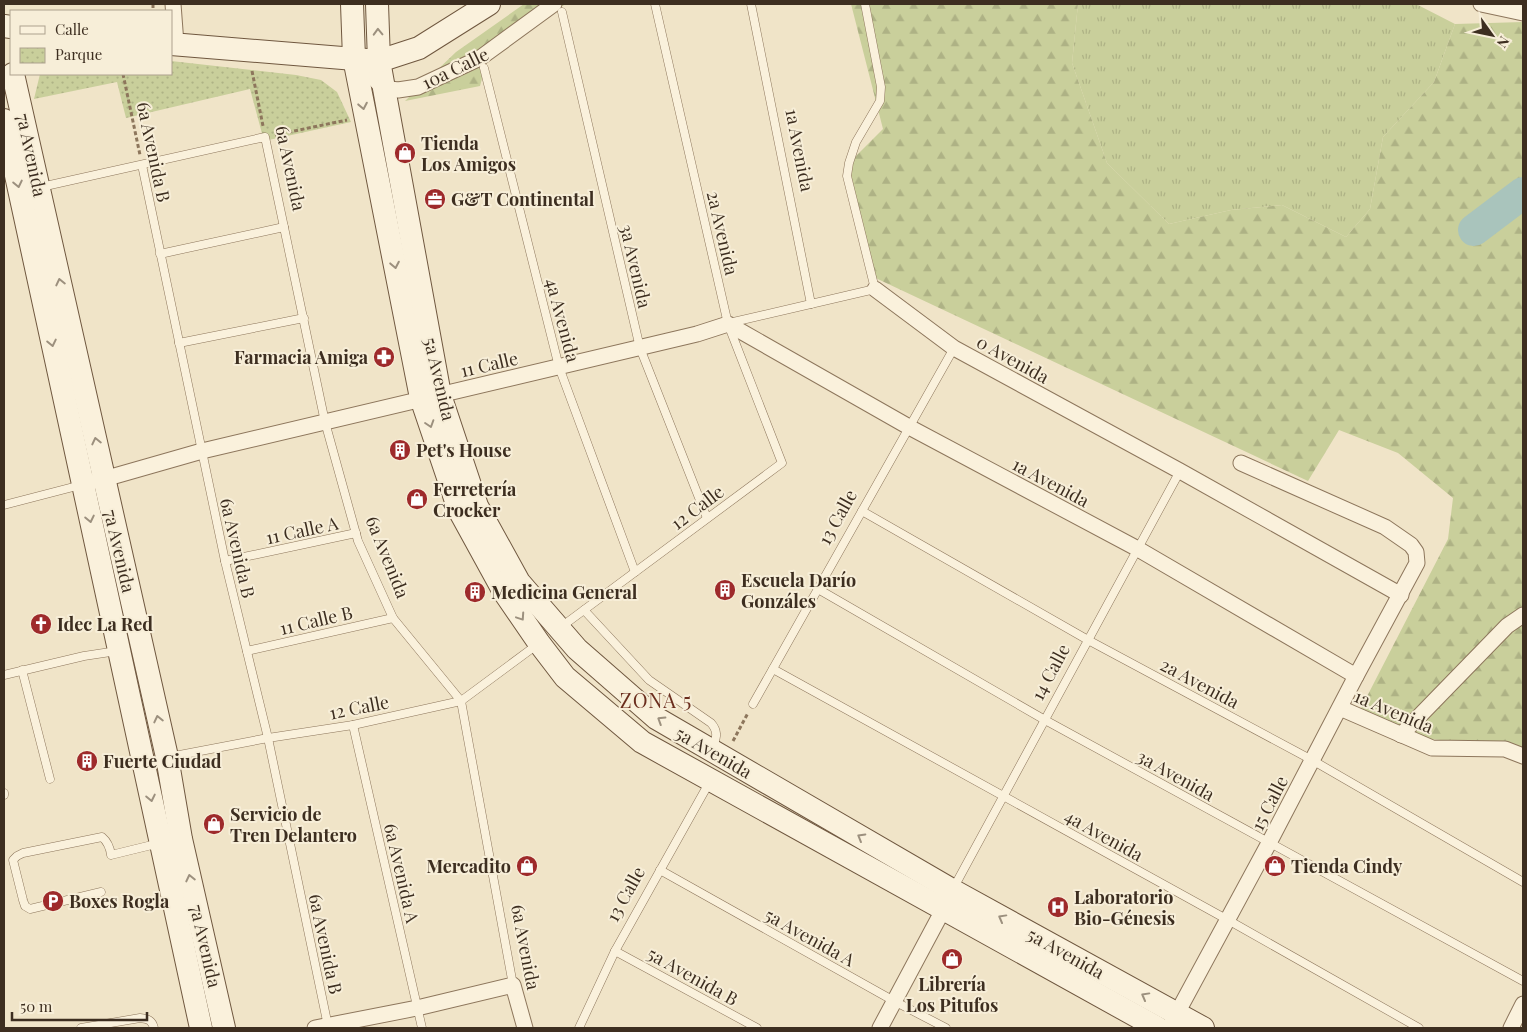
<svg xmlns="http://www.w3.org/2000/svg" width="1527" height="1032" viewBox="0 0 1527 1032" font-family="'Playfair Display',serif">
  <defs>
    <pattern id="grass-tufts" width="24" height="20" patternUnits="userSpaceOnUse" patternTransform="scale(1.25)"><rect width="24" height="20" fill="#c9cf9b"/><path d="M3 7l-1-3M5 7V3M7 7l1-3M15 17l-1-3M17 17v-4M19 17l1-3" fill="none" stroke="#aeb285"/></pattern>
    <pattern id="forest-firs" width="22" height="20" patternUnits="userSpaceOnUse" patternTransform="scale(1.25)"><rect width="22" height="20" fill="#c9cf9b"/><path d="M5 1l3.5 6h-7zM16 11l3.5 6h-7z" fill="#aeb285"/></pattern>
    <pattern id="park-dots" width="8" height="8" patternUnits="userSpaceOnUse" patternTransform="scale(1.25)"><rect width="8" height="8" fill="#c9cf9b"/><path d="M2 2h.1M6 6h.1" fill="none" stroke="#aeb285" stroke-width="1.8" stroke-linecap="round"/></pattern>
  </defs>
  <rect width="100%" height="100%" fill="#f0e4c8"/>
  <path fill="url(#grass-tufts)" d="M 1078,4 L 1416,4 L 1455,24 L 1434,82 L 1383,137 L 1370,209 L 1346,237 L 1282,205 L 1231,210 L 1169,224 L 1107,163 L 1072,63 Z"/>
  <g fill="url(#forest-firs)">
    <path d="M 524,4 L 566,4 L 491,46 L 480,86 L 405,101 L 456,52 Z"/>
    <path d="M 851,4 L 1078,4 L 1072,63 L 1107,163 L 1169,224 L 1231,210 L 1282,205 L 1346,237 L 1370,209 L 1383,137 L 1434,82 L 1455,24 L 1523,22 L 1523,749 L 1431,739 L 1360,710 L 1448,539 L 1453,498 L 1398,453 L 1339,430 L 1308,481 L 867,274 L 846,166 L 883,129 Z"/>
  </g>
  <path fill="url(#park-dots)" d="M 171,61 L 296,75 L 321,80 L 337,92 L 351,122 L 264,141 L 250,89 L 126,118 L 117,82 L 34,99 L 40,74 L 171,74 Z"/>
  <g fill="none" stroke-linecap="round" stroke-linejoin="round">
    <path stroke="#a9c4bc" stroke-width="32" d="M 1474,230 L 1523,193"/>
    <g stroke="#8d765c" stroke-width="9">
      <g id="lane">
        <path d="M 751,4 L 811,304"/>
        <path d="M 562,12 L 640,348 L 707,518"/>
        <path d="M 484,68 L 559,367 L 635,572"/>
        <path d="M 142,165 L 225,561 L 268,738 L 328,1026"/>
        <path d="M 41,187 L 265,137 L 325,422 L 358,541 L 393,618 L 461,701 L 513,985"/>
        <path d="M 160,254 L 284,227"/>
        <path d="M 729,323 L 875,289 L 847,176 L 849,163 L 856,142 L 880,101 L 881,87 L 865,4"/>
        <path d="M 179,343 L 304,318"/>
        <path d="M 4,505 L 81,485"/>
        <path d="M 862,511 L 1088,640 L 1312,760 L 1523,882"/>
        <path d="M 225,561 L 356,533"/>
        <path d="M 818,589 L 1045,720 L 1523,981"/>
        <path d="M 584,610 L 649,680 L 711,723 C 719,732 716,738 713,748"/>
        <path d="M 561,627 L 782,463 L 728,324 L 655,4"/>
        <path d="M 247,651 L 393,618"/>
        <path d="M 773,669 L 1228,920 L 1419,1028"/>
        <path d="M 22,670 L 50,779"/>
        <path d="M 4,675 L 84,656 L 117,651"/>
        <path d="M 753,704 L 954,348"/>
        <path d="M 353,725 L 422,1028"/>
        <path d="M 169,757 L 268,738 L 353,725 L 461,701 L 538,644"/>
        <path d="M 4,793 L 4,795"/>
        <path d="M 660,870 L 894,1001 L 946,1028"/>
        <path d="M 953,889 L 1180,471"/>
        <path d="M 101,892 L 30,909 L 25,906 L 23,900 L 13,860 L 17,856 L 23,853 L 102,837 C 108,842 110,847 111,855 L 160,843"/>
        <path d="M 615,951 L 757,1028"/>
        <path d="M 81,1028 L 140,1018 C 148,1019 152,1020 154,1028"/>
        <path d="M 579,1028 L 615,951 L 709,783"/>
      </g>
    </g>
    <g stroke="#8d765c" stroke-width="17">
      <g id="street">
        <path d="M 173,4 L 176,44"/>
        <path d="M 1481,4 L 1523,13"/>
        <path d="M 355,59 L 383,88 L 398,90 L 418,87 L 480,58 L 554,4"/>
        <path d="M 875,289 L 954,348 L 1180,471 L 1401,595"/>
        <path d="M 97,481 L 202,451 L 697,334 L 728,324 L 909,427 L 1138,549 L 1356,676"/>
        <path d="M 1340,708 L 1432,748 L 1505,749 L 1523,756"/>
        <path d="M 1401,735 L 1507,626 L 1523,615"/>
        <path d="M 315,1028 L 417,1008 L 513,985 L 525,1028"/>
        <path d="M 880,1028 L 943,910"/>
        <path d="M 1169,1028 L 1269,843 L 1356,676 L 1417,563 L 1416,552 L 1411,545 L 1385,527 L 1241,463"/>
        <path d="M 1511,1028 L 1523,1004"/>
      </g>
    </g>
    <g stroke="#6f573f" stroke-width="24">
      <g id="secondary">
        <path d="M 352,4 L 354,58 L 421,398 L 459,510 L 504,592 L 539,643 L 565,677 L 642,742 L 1158,1028"/>
        <path d="M 377,4 L 379,61 L 440,395 L 477,506 L 519,582 L 577,649 L 656,718 L 952,890 L 1203,1028"/>
        <path d="M 4,26 L 11,27"/>
        <path d="M 171,44 L 379,61 L 419,48 L 489,4"/>
        <path d="M 13,74 L 167,757 L 181,839 L 224,1028"/>
        <path d="M 4,120 L 201,1028"/>
      </g>
    </g>
    <g stroke="#8d765c" stroke-width="3" stroke-dasharray="4 2.5" stroke-linecap="butt">
      <path d="M 153,4 L 153,11"/>
      <path d="M 252,71 L 263,126"/>
      <path d="M 123,74 L 140,155"/>
      <path d="M 275,135 L 347,120"/>
      <path d="M 733,741 L 748,713"/>
    </g>
    <use href="#lane" stroke="#faf1dc" stroke-width="8"/>
    <use href="#street" stroke="#faf1dc" stroke-width="15"/>
    <use href="#secondary" stroke="#faf1dc" stroke-width="22"/>
  </g>
  <defs><path id="oneway-chevron" d="M-2-3.5L2.5 0L-2 3.5" fill="none" stroke-width="1.6" stroke-linecap="round" stroke-linejoin="round" transform="scale(1.25)"/></defs>
  <g stroke="#9c907e">
    <use href="#oneway-chevron" transform="translate(378 32) rotate(-92)"/>
    <use href="#oneway-chevron" transform="translate(363 106) rotate(79)"/>
    <use href="#oneway-chevron" transform="translate(18 184) rotate(78)"/>
    <use href="#oneway-chevron" transform="translate(395 265) rotate(79)"/>
    <use href="#oneway-chevron" transform="translate(60 282) rotate(-103)"/>
    <use href="#oneway-chevron" transform="translate(52 343) rotate(78)"/>
    <use href="#oneway-chevron" transform="translate(430 424) rotate(72)"/>
    <use href="#oneway-chevron" transform="translate(96 441) rotate(-103)"/>
    <use href="#oneway-chevron" transform="translate(90 519) rotate(78)"/>
    <use href="#oneway-chevron" transform="translate(521 617) rotate(56)"/>
    <use href="#oneway-chevron" transform="translate(158 719) rotate(-103)"/>
    <use href="#oneway-chevron" transform="translate(661 720) rotate(-148)"/>
    <use href="#oneway-chevron" transform="translate(151 798) rotate(78)"/>
    <use href="#oneway-chevron" transform="translate(861 837) rotate(-150)"/>
    <use href="#oneway-chevron" transform="translate(190 878) rotate(-103)"/>
    <use href="#oneway-chevron" transform="translate(1002 918) rotate(-151)"/>
    <use href="#oneway-chevron" transform="translate(1145 996) rotate(-151)"/>
  </g>
  <defs>
    <g id="shop-disc" transform="scale(1.125)"><circle r="9.5" fill="#9e2a2b" stroke="#f7eed8"/><path d="M-5-2.5h2.3a2.7 3.5 0 0 1 5.4 0H5L5.5 6h-11ZM-1.5-2.5h3a1.5 2.3 0 0 0-3 0Z" fill="#fff"/></g>
    <g id="office-disc" transform="scale(1.125)"><circle r="9.5" fill="#9e2a2b" stroke="#f7eed8"/><path d="M-6-3h4V-5.5h4V-3h4V5H-6ZM-1-4.5V-3h2v-1.5ZM-6 0V1H6V0Z" fill="#fff"/></g>
    <g id="pharmacy-disc" transform="scale(1.125)"><circle r="9.5" fill="#9e2a2b" stroke="#f7eed8"/><path d="M-2-6h4v4h4v4h-4v4h-4v-4h-4v-4h4Z" fill="#fff"/></g>
    <g id="building-disc" transform="scale(1.125)"><circle r="9.5" fill="#9e2a2b" stroke="#f7eed8"/><path d="M-4-6H4V6H1V3H-1V6H-4ZM-2.5-4.3h1.7v1.8h-1.7ZM.8-4.3h1.7v1.8H.8ZM-2.5-1h1.7V.8h-1.7ZM.8-1h1.7V.8H.8Z" fill="#fff"/></g>
    <g id="church-disc" transform="scale(1.125)"><circle r="9.5" fill="#9e2a2b" stroke="#f7eed8"/><path d="M-1.2-6h2.4v3.5h3.3v2.4h-3.3V6h-2.4V-.1h-3.3v-2.4h3.3Z" fill="#fff"/></g>
    <g id="parking-disc" transform="scale(1.125)"><circle r="9.5" fill="#9e2a2b" stroke="#f7eed8"/><path d="M-3.5-5.5H1a3.5 3.5 0 0 1 0 7H-1V5.5H-3.5ZM-1-3.4V-.6H.8a1.4 1.4 0 0 0 0-2.8Z" fill="#fff"/></g>
    <g id="hospital-disc" transform="scale(1.125)"><circle r="9.5" fill="#9e2a2b" stroke="#f7eed8"/><path d="M-5-5h3v3.5h4V-5h3V5h-3V1.5h-4V5h-3Z" fill="#fff"/></g>
  </defs>
  <g fill-rule="evenodd">
    <use href="#shop-disc" x="405" y="153"/>
    <use href="#office-disc" x="435" y="199"/>
    <use href="#pharmacy-disc" x="384" y="357"/>
    <use href="#building-disc" x="400" y="450"/>
    <use href="#shop-disc" x="417" y="499"/>
    <use href="#building-disc" x="725" y="590"/>
    <use href="#building-disc" x="475" y="592"/>
    <use href="#church-disc" x="41" y="624"/>
    <use href="#building-disc" x="87" y="761"/>
    <use href="#shop-disc" x="214" y="824"/>
    <use href="#shop-disc" x="527" y="866"/>
    <use href="#shop-disc" x="1275" y="866"/>
    <use href="#parking-disc" x="53" y="901"/>
    <use href="#hospital-disc" x="1058" y="907"/>
    <use href="#shop-disc" x="952" y="959"/>
  </g>
  <g text-anchor="middle" dominant-baseline="central" stroke-width="4" stroke-linejoin="round" paint-order="stroke">
    <g font-size="18" fill="#3d2e20" stroke="#f7eed8">
      <text transform="translate(455 68) rotate(-26)">10a Calle</text>
      <text transform="translate(800 150) rotate(79)">1a Avenida</text>
      <text transform="translate(154 152) rotate(78)">6a Avenida B</text>
      <text transform="translate(32 155) rotate(78)">7a Avenida</text>
      <text transform="translate(291 168) rotate(78)">6a Avenida</text>
      <text transform="translate(723 233) rotate(77)">2a Avenida</text>
      <text transform="translate(636 266) rotate(77)">3a Avenida</text>
      <text transform="translate(563 320) rotate(75)">4a Avenida</text>
      <text transform="translate(1013 359) rotate(29)">0 Avenida</text>
      <text transform="translate(489 364) rotate(-13)">11 Calle</text>
      <text transform="translate(440 379) rotate(77)">5a Avenida</text>
      <text transform="translate(1051 482) rotate(28)">1a Avenida</text>
      <text transform="translate(697 507) rotate(-37)">12 Calle</text>
      <text transform="translate(837 517) rotate(-61)">13 Calle</text>
      <text transform="translate(302 530) rotate(-12)">11 Calle A</text>
      <text transform="translate(238 548) rotate(77)">6a Avenida B</text>
      <text transform="translate(120 551) rotate(77)">7a Avenida</text>
      <text transform="translate(388 557) rotate(68)">6a Avenida</text>
      <text transform="translate(316 620) rotate(-13)">11 Calle B</text>
      <text transform="translate(1050 672) rotate(-62)">14 Calle</text>
      <text transform="translate(1200 683) rotate(28)">2a Avenida</text>
      <text transform="translate(359 707) rotate(-11)">12 Calle</text>
      <text transform="translate(1394 711) rotate(23)">1a Avenida</text>
      <text transform="translate(714 752) rotate(30)">5a Avenida</text>
      <text transform="translate(1176 775) rotate(29)">3a Avenida</text>
      <text transform="translate(1269 803) rotate(-63)">15 Calle</text>
      <text transform="translate(1104 835) rotate(29)">4a Avenida</text>
      <text transform="translate(402 873) rotate(77)">6a Avenida A</text>
      <text transform="translate(625 894) rotate(-61)">13 Calle</text>
      <text transform="translate(810 937) rotate(29)">5a Avenida A</text>
      <text transform="translate(326 944) rotate(78)">6a Avenida B</text>
      <text transform="translate(206 946) rotate(77)">7a Avenida</text>
      <text transform="translate(526 947) rotate(79)">6a Avenida</text>
      <text transform="translate(1066 953) rotate(29)">5a Avenida</text>
      <text transform="translate(693 976) rotate(29)">5a Avenida B</text>
    </g>
    <g font-size="18" font-weight="bold" fill="#3d2e20" stroke="#f7eed8" text-anchor="start">
      <text x="421" y="143">Tienda<tspan x="421" dy="21">Los Amigos</tspan></text>
      <text x="451" y="199">G&amp;T Continental</text>
      <text x="368" y="357" text-anchor="end">Farmacia Amiga</text>
      <text x="416" y="450">Pet's House</text>
      <text x="433" y="489">Ferretería<tspan x="433" dy="21">Crocker</tspan></text>
      <text x="741" y="580">Escuela Darío<tspan x="741" dy="21">Gonzáles</tspan></text>
      <text x="491" y="592">Medicina General</text>
      <text x="57" y="624">Idec La Red</text>
      <text x="103" y="761">Fuerte Ciudad</text>
      <text x="230" y="814">Servicio de<tspan x="230" dy="21">Tren Delantero</tspan></text>
      <text x="511" y="866" text-anchor="end">Mercadito</text>
      <text x="1291" y="866">Tienda Cindy</text>
      <text x="1074" y="897">Laboratorio<tspan x="1074" dy="21">Bio-Génesis</tspan></text>
      <text x="69" y="901">Boxes Rogla</text>
      <text x="952" y="984" text-anchor="middle">Librería<tspan x="952" dy="21">Los Pitufos</tspan></text>
    </g>
    <g font-size="20" letter-spacing="1" fill="#6b2e1e" stroke="#f7eed8">
      <text x="656" y="699">ZONA 5</text>
    </g>
  </g>
  <rect width="1527" height="1032" fill="none" stroke="#3d2e20" stroke-width="10"/>
  <rect x="10" y="10" width="162" height="65" fill="#f7eed8" stroke="#ada18e"/>
  <rect x="20" y="26" width="25" height="8" fill="#faf1dc" stroke="#ada18e"/>
  <text x="55" y="35" font-size="15" fill="#3d2e20">Calle</text>
  <rect x="20" y="48" width="25" height="15" fill="url(#park-dots)" stroke="#ada18e"/>
  <text x="55" y="60" font-size="15" fill="#3d2e20">Parque</text>
  <g transform="translate(1492 35) rotate(123)" stroke="#f7eed8" stroke-width="4" paint-order="stroke">
  <path d="M0-4L9 19L0 12L-9 19Z" fill="#3d2e20"/>
  <text y="-8" font-size="14" font-weight="bold" text-anchor="middle" fill="#3d2e20">N</text>
  </g>
  <path d="M12 1012v8h135v-8" fill="none" stroke="#3d2e20" stroke-width="2.5"/>
  <text x="20" y="1012" font-size="15" fill="#3d2e20" stroke="#f7eed8" stroke-width="4" paint-order="stroke">50 m</text>
</svg>
